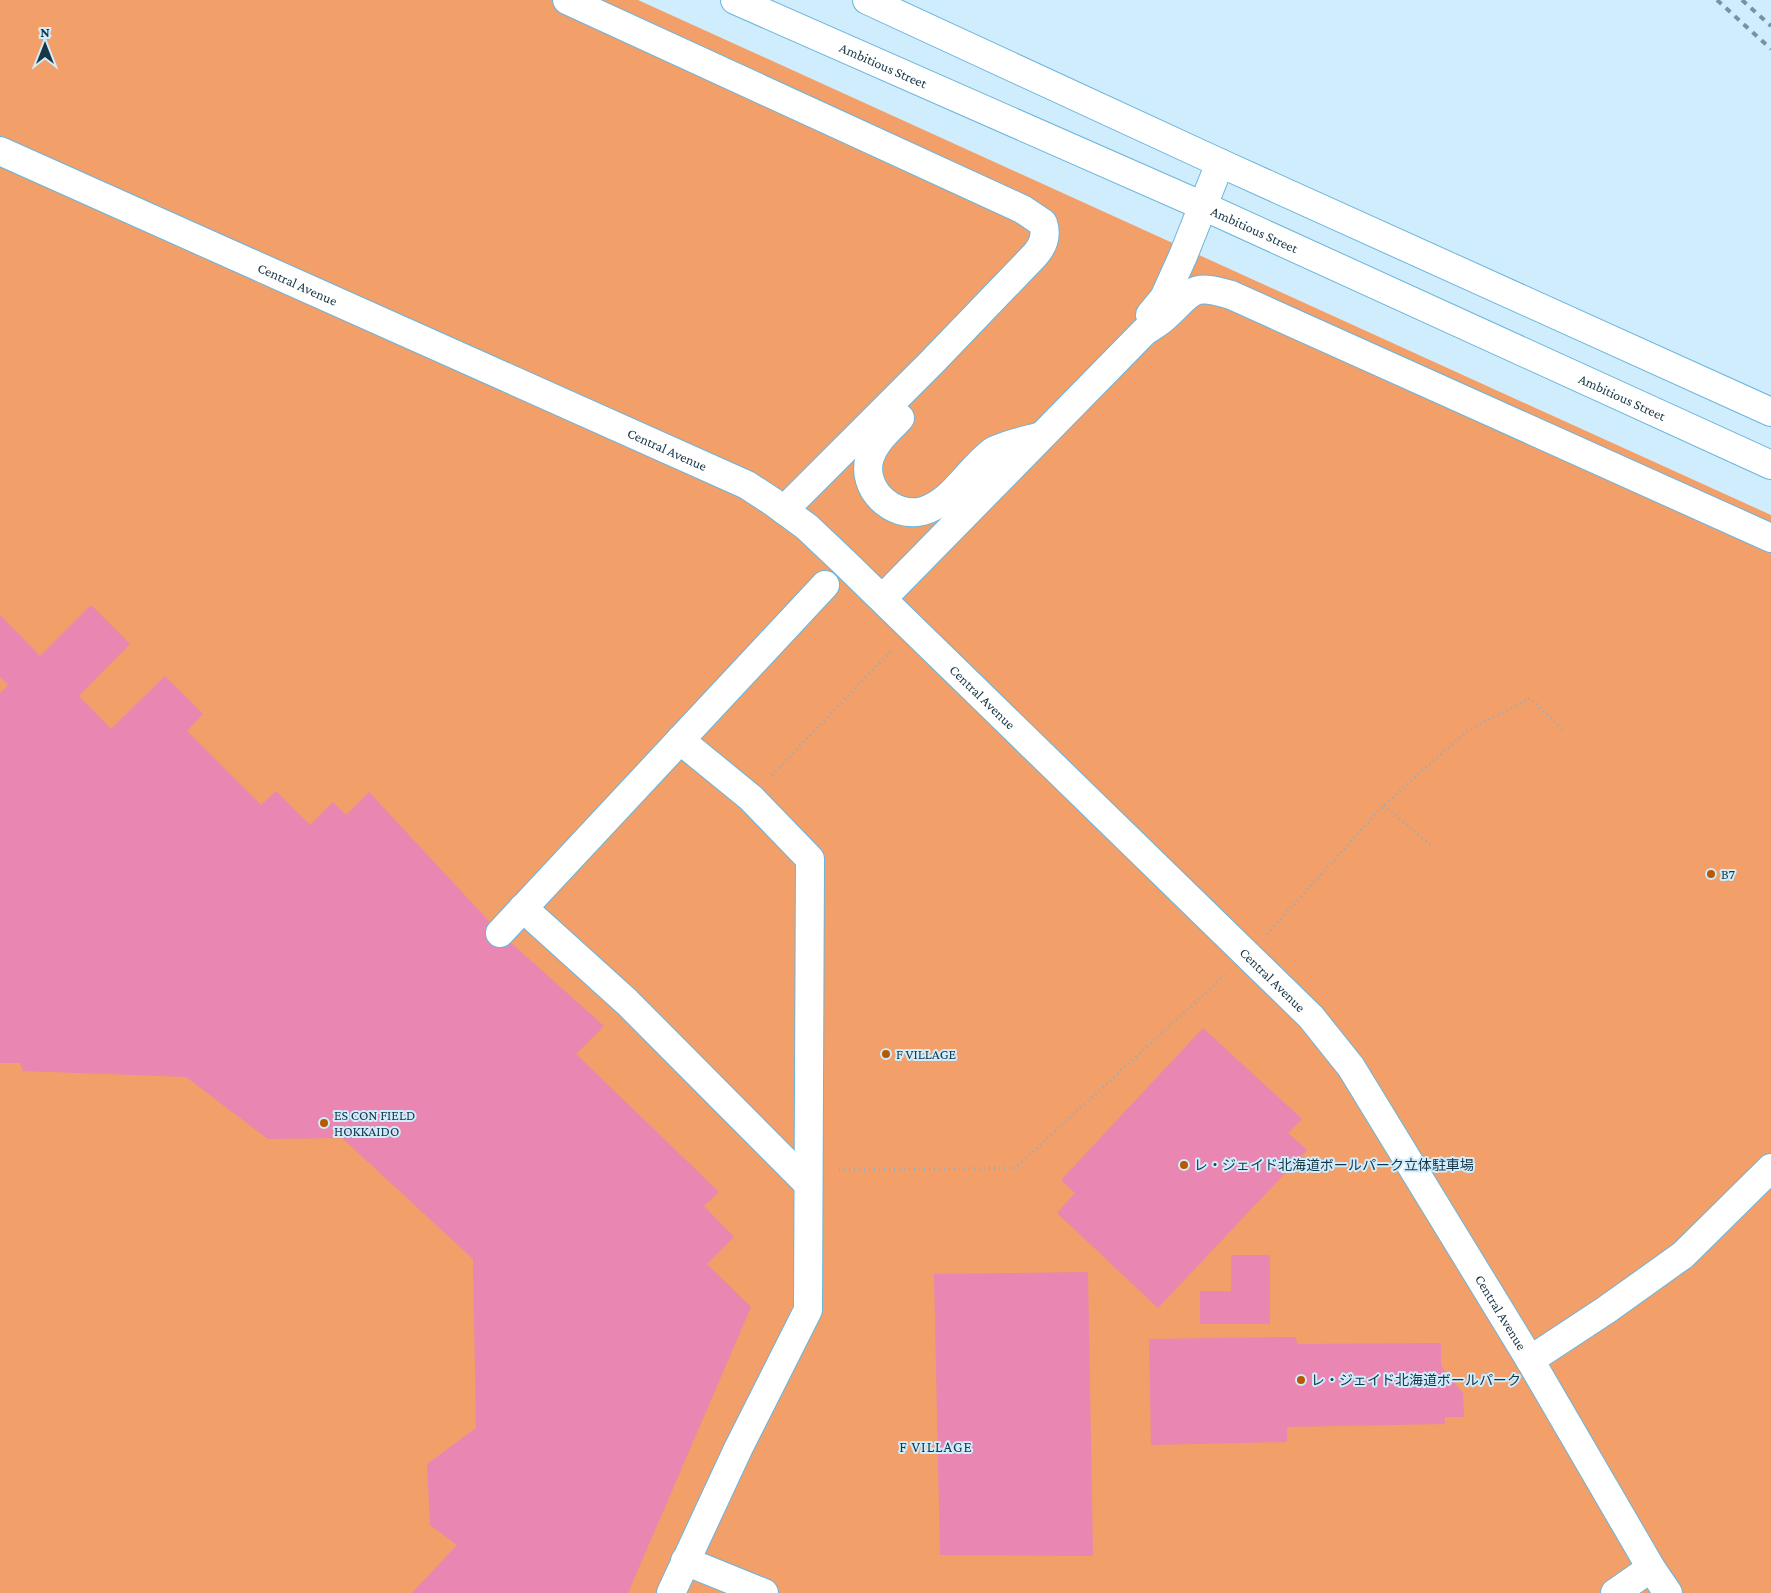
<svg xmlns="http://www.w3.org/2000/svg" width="1771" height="1593" viewBox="0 0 1771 1593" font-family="'Crimson Pro','Noto Sans JP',serif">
  <rect width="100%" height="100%" fill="#d0edfd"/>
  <path fill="#f29f69" d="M 0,0 L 638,0 L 1771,515 L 1771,1593 L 0,1593 Z"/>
  <g fill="#e986b1">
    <path d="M 91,605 L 130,644 L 79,696 L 111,729 L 165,676 L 203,714 L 187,731 L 261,805 L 276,791 L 310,825 L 333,802 L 346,815 L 369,792 L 500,933 L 604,1026 L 576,1054 L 719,1192 L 704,1206 L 734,1237 L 707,1264 L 751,1307 L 628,1593 L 412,1593 L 457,1545 L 430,1525 L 427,1464 L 476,1428 L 473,1259 L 342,1138 L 268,1139 L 186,1077 L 23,1071 L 20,1063 L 0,1063 L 0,693 L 8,685 L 0,677 L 0,615 L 40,656 Z"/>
    <path d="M 1203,1028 L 1302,1119 L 1288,1133 L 1307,1150 L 1158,1308 L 1057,1213 L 1075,1193 L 1061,1180 Z"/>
    <path d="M 1231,1255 L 1270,1255 L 1270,1324 L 1200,1324 L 1200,1291 L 1231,1291 Z"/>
    <path d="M 1088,1272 L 1093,1556 L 940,1555 L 934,1274 Z"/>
    <path d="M 1296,1337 L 1297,1344 L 1441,1343 L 1441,1366 L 1463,1393 L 1464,1417 L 1445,1417 L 1445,1424 L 1287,1427 L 1287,1442 L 1151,1445 L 1149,1339 Z"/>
  </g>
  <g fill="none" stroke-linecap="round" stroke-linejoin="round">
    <g stroke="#6ab5dc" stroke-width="30">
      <g id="minor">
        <path d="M 567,0 L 1022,209 L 1043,223 C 1047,235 1043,246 1035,255 L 932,362 L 784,510"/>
        <path id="s1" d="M 735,0 L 1203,206 L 1771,465"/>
        <path d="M 867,0 L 1220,163 L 1771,412"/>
        <path id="s2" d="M 0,151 L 747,485 L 773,502 L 807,527 L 844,562 L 1311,1017 L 1351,1067 L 1530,1360 L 1651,1568 L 1668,1593"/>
        <path d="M 1150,315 L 1164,298 L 1183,256 L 1220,163"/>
        <path d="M 900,418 C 889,430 875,441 870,457 C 860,488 892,519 923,511 C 952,503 968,470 992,452 C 1000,446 1027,440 1038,437"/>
        <path d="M 883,598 L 1144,332 C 1151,327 1160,322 1166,316 C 1193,291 1191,283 1231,295 L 1771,538"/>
        <path d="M 523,908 L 627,1002 L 808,1184"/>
        <path d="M 500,933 L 825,585"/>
        <path d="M 1530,1360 L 1606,1310 L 1683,1255 L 1771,1168"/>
        <path d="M 685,1561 L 764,1593"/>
        <path d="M 671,1593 L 738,1449 L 808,1310 L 810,859 L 751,798 L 680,740"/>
        <path d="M 1615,1593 L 1651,1568"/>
      </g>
    </g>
    <g stroke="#91afbf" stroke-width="3" stroke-dasharray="1 4" stroke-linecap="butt">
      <path d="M 772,775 L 891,651 L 890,650"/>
      <path d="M 1384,805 L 1431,846"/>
      <path d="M 1267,934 L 1384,805 L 1467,731 L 1530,698 L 1564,731"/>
      <path d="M 839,1170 L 1015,1168 L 1225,975"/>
    </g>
    <use href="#minor" stroke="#fff" stroke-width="28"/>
    <g stroke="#7593a3" stroke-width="4" stroke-dasharray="6 6" stroke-linecap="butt">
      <path d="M 1717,0 L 1771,49"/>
      <path d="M 1742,0 L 1771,26"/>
    </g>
  </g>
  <g fill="#b65900" stroke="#d0edfd" stroke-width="2">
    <circle cx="1711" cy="874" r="5"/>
    <circle cx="886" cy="1054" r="5"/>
    <circle cx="324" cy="1123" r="5"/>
    <circle cx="1184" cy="1165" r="5"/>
    <circle cx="1301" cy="1380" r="5"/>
  </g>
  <g text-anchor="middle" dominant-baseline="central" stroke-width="4" stroke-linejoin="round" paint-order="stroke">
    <g font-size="14" fill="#173646" stroke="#d0edfd">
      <text stroke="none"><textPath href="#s1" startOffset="162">Ambitious Street</textPath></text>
      <text stroke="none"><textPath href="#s1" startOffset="568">Ambitious Street</textPath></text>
      <text stroke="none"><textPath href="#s2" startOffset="326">Central Avenue</textPath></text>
      <text stroke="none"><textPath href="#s1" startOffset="972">Ambitious Street</textPath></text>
      <text stroke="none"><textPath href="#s2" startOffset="731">Central Avenue</textPath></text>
      <text stroke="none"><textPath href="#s2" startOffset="1136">Central Avenue</textPath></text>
      <text stroke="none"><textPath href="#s2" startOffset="1541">Central Avenue</textPath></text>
      <text stroke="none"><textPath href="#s2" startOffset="1946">Central Avenue</textPath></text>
    </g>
    <g font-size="14" fill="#173646" stroke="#d0edfd" text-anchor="start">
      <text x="1721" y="874">B7</text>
      <text x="896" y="1054">F VILLAGE</text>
      <text x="334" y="1115">ES CON FIELD<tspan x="334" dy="16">HOKKAIDO</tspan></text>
      <text x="1194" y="1165">レ・ジェイド北海道ボールパーク立体駐車場</text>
      <text x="1311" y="1380">レ・ジェイド北海道ボールパーク</text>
    </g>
    <g font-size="15" letter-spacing="1" fill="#173646" stroke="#d0edfd">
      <text x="936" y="1447">F VILLAGE</text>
    </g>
  </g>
  <g transform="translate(45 45)" stroke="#d0edfd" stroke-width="4" paint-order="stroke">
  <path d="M0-4L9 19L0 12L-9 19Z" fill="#173646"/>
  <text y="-8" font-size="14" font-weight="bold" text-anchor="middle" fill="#173646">N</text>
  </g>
</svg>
